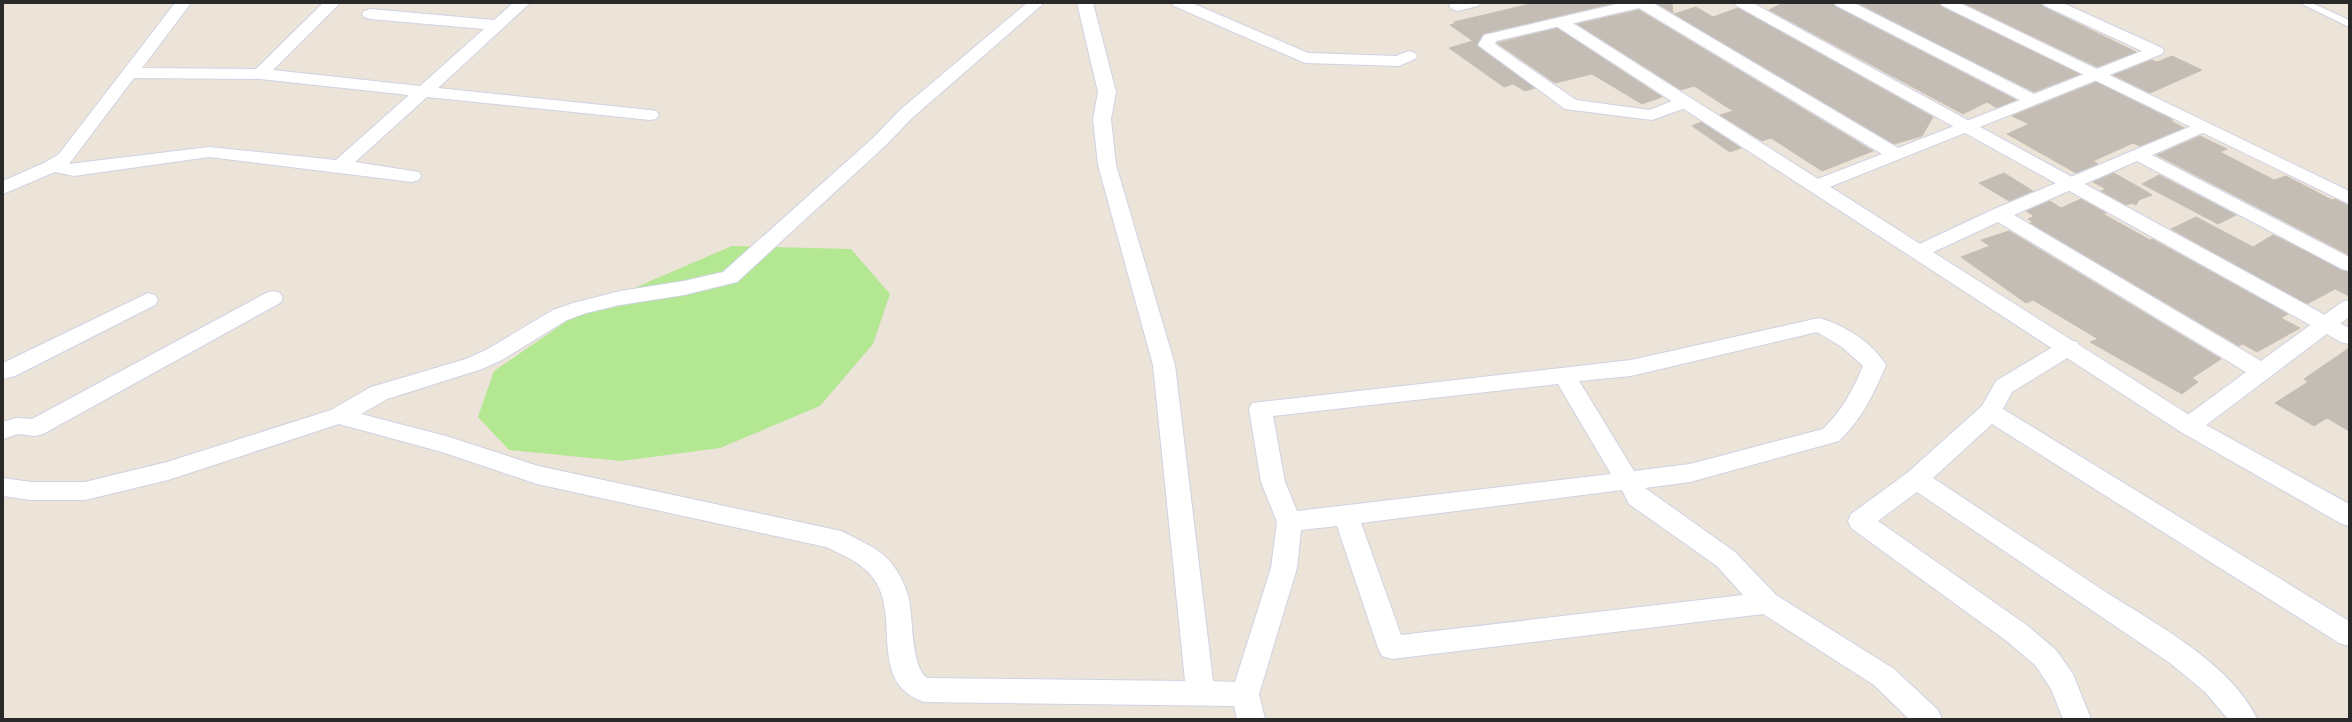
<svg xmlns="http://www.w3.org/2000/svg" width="2352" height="722" viewBox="0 0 2352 722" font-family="'DejaVu Sans',sans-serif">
  <rect width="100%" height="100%" fill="#ece3d9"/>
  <path fill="#b3e791" d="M 732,246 L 851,249 L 890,294 L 873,344 L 820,406 L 720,448 L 621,461 L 509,450 L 478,417 L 494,371 L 583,310 Z"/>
  <g fill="#c4bdb6" stroke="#c8bfb3">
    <path d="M 1534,3 L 1614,3 L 1483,34 L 1477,46 L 1535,88 L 1525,91 L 1513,84 L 1504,87 L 1449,48 L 1473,41 L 1450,25 L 1456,23 L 1454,22 Z"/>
    <path d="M 1656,3 L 1672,3 L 1673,13 Z"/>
    <path d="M 1783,3 L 1832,3 L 1836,7 L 2016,100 L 1997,108 L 1987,102 L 1963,114 L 1769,10 Z"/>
    <path d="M 1857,3 L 1938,3 L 1942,7 L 2080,74 L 2034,92 Z"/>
    <path d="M 1963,3 L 2040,3 L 2044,7 L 2136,52 L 2097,67 Z"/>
    <path d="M 1696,7 L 1713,17 L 1738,8 L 1933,117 L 1922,136 L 1894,144 L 1674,14 Z"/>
    <path d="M 1639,10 L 1873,151 L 1822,171 L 1771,138 L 1762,141 L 1720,115 L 1733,111 L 1694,86 L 1681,90 L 1577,24 Z"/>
    <path d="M 1557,28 L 1662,97 L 1642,104 L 1592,74 L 1555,83 L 1497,43 Z"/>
    <path d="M 2172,56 L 2202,70 L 2150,93 L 2113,75 L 2152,60 L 2157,62 Z"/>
    <path d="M 2096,82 L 2173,120 L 2171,121 L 2184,128 L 2140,146 L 2133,143 L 2093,161 L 2098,164 L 2076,173 L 2007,134 L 2029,124 L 2012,116 Z"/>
    <path d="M 1701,122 L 1741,148 L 1730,152 L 1692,126 Z"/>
    <path d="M 2200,136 L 2227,149 L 2220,152 L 2274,180 L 2286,176 L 2332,200 L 2335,199 L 2349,206 L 2349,255 L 2157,155 Z"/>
    <path d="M 2004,173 L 2033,191 L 2009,201 L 1979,183 Z"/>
    <path d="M 2114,173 L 2144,190 L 2152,195 L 2139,200 L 2136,205 L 2132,203 L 2126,205 L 2101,191 L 2106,189 L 2093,182 Z"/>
    <path d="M 2159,175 L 2236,215 L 2218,224 L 2142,184 Z"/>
    <path d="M 2081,199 L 2106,213 L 2103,214 L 2150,240 L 2152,239 L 2288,314 L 2281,318 L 2300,328 L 2257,352 L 2243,344 L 2239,346 L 2030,223 L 2033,222 L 2028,219 L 2034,216 L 2026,211 L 2050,201 L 2061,208 Z"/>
    <path d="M 2196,217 L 2253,247 L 2273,235 L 2349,272 L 2349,296 L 2335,289 L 2307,304 L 2171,229 Z"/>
    <path d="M 2009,231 L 2221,359 L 2192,378 L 2198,382 L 2182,394 L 2090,342 L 2098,339 L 2033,300 L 2026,303 L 1961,257 L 1990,246 L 1981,240 Z"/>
    <path d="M 2349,348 L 2349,431 L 2327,418 L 2314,426 L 2275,403 L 2308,382 L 2304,379 Z"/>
  </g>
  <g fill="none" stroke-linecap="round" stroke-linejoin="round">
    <g stroke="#ced3e3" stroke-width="2">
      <path id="lane" d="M 2300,3 L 2312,3 L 2349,20 L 2349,27 Z"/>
    </g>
    <g stroke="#ced3e3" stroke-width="2">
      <g id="street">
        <path d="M 175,3 L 191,3 L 142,68 L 256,69 L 323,3 L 340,3 L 273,70 L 420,86 L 484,29 L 370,19 L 364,17 L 362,14 L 364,11 L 370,9 L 494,20 L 513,3 L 530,3 L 438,88 L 650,110 L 656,111 L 659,115 L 656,119 L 650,120 L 427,97 L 355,162 L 419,172 L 421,176 L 419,180 L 412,182 L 209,157 L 74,176 L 55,172 L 3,194 L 3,181 L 46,162 L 59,154 ZM 134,78 L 260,79 L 409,95 L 336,160 L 209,147 L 69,164 Z"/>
        <path d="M 1027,3 L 1044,3 L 912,118 L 885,146 L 737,282 L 684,295 L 620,305 L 586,313 L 567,320 L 502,360 L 482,369 L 387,399 L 361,414 L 446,436 L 538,466 L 841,531 C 858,540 880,548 892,564 C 900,574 906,587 909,599 C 913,619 911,667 927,678 L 1185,681 L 1153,365 L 1098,165 L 1093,119 L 1098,92 L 1077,3 L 1093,3 L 1116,92 L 1111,119 L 1116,165 L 1175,365 L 1213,681 L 1235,682 L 1271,568 L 1277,522 L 1261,482 L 1249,409 L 1252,403 L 1631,360 L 1819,318 C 1844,325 1872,342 1886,365 C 1874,393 1862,419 1839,441 L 1690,482 L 1645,488 L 1735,552 L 1776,595 L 1894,669 L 1938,710 L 1942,719 L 1909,719 L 1874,685 L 1763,614 L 1392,659 L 1382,656 L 1378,648 L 1337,526 L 1301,530 L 1297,568 L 1259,694 L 1265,719 L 1237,719 L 1234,706 L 924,702 C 867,682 901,617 874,579 C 863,563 843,555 826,547 L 537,484 L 442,452 L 339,424 L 168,480 L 85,500 L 31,500 L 3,496 L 3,478 L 31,482 L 85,482 L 167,462 L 331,410 L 371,387 L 466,359 L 486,350 L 553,310 L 573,303 L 620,291 L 684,281 L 723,272 L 873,138 L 900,110 ZM 1817,332 L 1842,347 L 1863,366 C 1853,390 1842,411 1823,429 L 1690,464 L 1634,471 L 1579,381 L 1631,376 ZM 1558,384 L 1611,474 L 1297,511 L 1285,482 L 1273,416 ZM 1622,490 L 1629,504 L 1717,566 L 1743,595 L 1401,635 L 1361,523 Z"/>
        <path d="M 1171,3 L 1192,3 L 1308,53 L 1396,56 L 1409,51 L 1415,53 L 1417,56 L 1415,59 L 1399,66 L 1305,63 L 1174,6 Z"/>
        <path d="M 1451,3 L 1481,3 L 1478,6 L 1457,11 L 1452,9 L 1449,6 Z"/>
        <path d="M 1621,3 L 1653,3 L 1898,148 L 2020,100 L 1837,6 L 1834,3 L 1854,3 L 2034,94 L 2142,51 L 2045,6 L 2042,3 L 2063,3 L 2162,48 L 2164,51 L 2162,54 L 1817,192 L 1810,190 L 1808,186 L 1810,182 L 1882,154 L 1639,8 L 1496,41 L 1495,44 L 1576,100 L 1650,110 L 1679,98 L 1691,98 L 1694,102 L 1691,106 L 1652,120 L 1565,109 L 1478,45 L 1484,35 Z"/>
        <path d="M 2201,122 L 2207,123 L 2210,127 L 2207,131 L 2152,155 L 2349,257 L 2349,271 L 2342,269 L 2137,161 L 2014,215 L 2261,361 L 2342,302 L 2349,300 L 2349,317 L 2197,432 L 2189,434 L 2181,432 L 2177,426 L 2181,420 L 2246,372 L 1998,222 L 1927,255 L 1920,257 L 1913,255 L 1910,251 L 1913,247 L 1992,210 Z"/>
        <path d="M 273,291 L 280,293 L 283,298 L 280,303 L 43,434 L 35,436 L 18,434 L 3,439 L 3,422 L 16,418 L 32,419 L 266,293 Z"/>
        <path d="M 148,293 L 155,295 L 158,300 L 155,305 L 15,376 L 3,379 L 3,363 Z"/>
        <path d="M 2069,340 L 2077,342 L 2080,347 L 2077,352 L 2012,392 L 2003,409 L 2349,621 L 2349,646 L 2339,643 L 1992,424 L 1933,478 C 1987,514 2041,549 2095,585 C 2148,620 2230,661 2257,719 L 2228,719 L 2205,692 L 2170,663 L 1917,492 L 1878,521 L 2028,626 L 2056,650 L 2073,674 L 2091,719 L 2063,719 L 2051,689 L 2036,666 L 2008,642 L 1851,528 L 1848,521 L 1851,514 L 1907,473 L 1982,406 L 1996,381 L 2061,342 Z"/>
      </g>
    </g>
    <g stroke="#ced3e3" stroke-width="2">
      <g id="secondary">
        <path d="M 1734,3 L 1753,3 L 2349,328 L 2349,344 L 2341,342 L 1737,6 Z"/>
        <path d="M 1940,3 L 1960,3 L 2349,191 L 2349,204 L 1943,6 Z"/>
        <path d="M 1562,18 L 1568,20 L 2197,420 L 2349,504 L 2349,526 L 2340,523 L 2181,432 L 1556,26 L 1554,23 L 1556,20 Z"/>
      </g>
    </g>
    <use href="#lane" fill="#fff" fill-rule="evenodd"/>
    <use href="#street" fill="#fff" fill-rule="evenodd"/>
    <use href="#secondary" fill="#fff" fill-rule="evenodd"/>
  </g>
  <rect width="2352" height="722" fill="none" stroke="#292929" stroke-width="8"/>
</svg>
